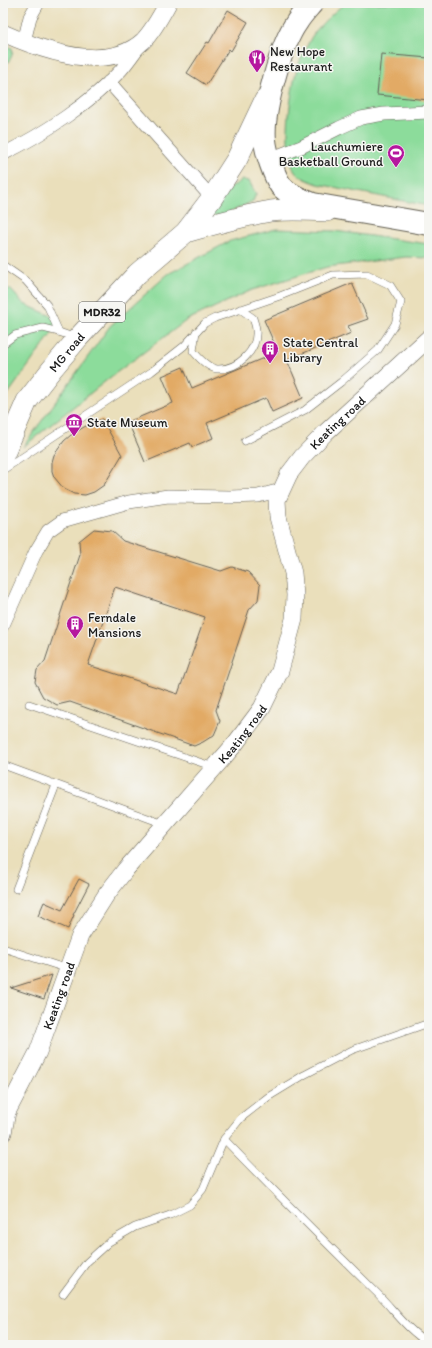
<svg xmlns="http://www.w3.org/2000/svg" width="432" height="1348" viewBox="0 0 432 1348" font-family="Itim,sans-serif">
  <rect width="100%" height="100%" fill="#f6f6f2"/>
  <filter id="ink" filterUnits="userSpaceOnUse"><feTurbulence type="fractalNoise" baseFrequency=".025" numOctaves="2"/><feDisplacementMap in="SourceGraphic" scale="8" xChannelSelector="R" yChannelSelector="G"/><feConvolveMatrix kernelMatrix="1 2 1 2 8 2 1 2 1" color-interpolation-filters="sRGB"/></filter>
  <filter id="wash" filterUnits="userSpaceOnUse"><feTurbulence type="fractalNoise" baseFrequency=".012" numOctaves="4" result="noise"/><feDisplacementMap in="SourceGraphic" scale="16" xChannelSelector="R" yChannelSelector="G"/><feGaussianBlur stdDeviation="0.9" result="paint"/><feColorMatrix in="noise" values="0 0 0 0 0 0 0 0 0 0 0 0 0 0 0 0 0 1.4 0 .05"/><feComposite in="paint" operator="in"/></filter>
  <g filter="url(#wash)">
    <rect width="100%" height="100%" fill="#eadfbb"/>
    <g fill="#8cdc9b" stroke="#547c5c">
      <path d="M 345,3 L 429,3 L 429,206 L 318,184 C 310,181 300,178 295,171 C 281,153 291,89 297,69 C 300,59 306,48 311,38 C 319,25 333,13 345,3 Z"/>
      <path d="M 3,45 L 12,48 C 14,56 9,62 3,67 Z"/>
      <path d="M 242,180 L 249,181 L 256,194 L 253,201 L 225,215 L 210,216 L 230,188 Z"/>
      <path d="M 276,229 L 335,231 L 429,244 L 429,258 L 406,257 L 327,267 L 252,290 L 187,320 L 112,376 L 23,447 L 110,326 L 168,274 L 230,241 Z"/>
      <path d="M 10,289 L 24,304 L 54,317 L 60,322 L 3,401 L 3,290 Z"/>
    </g>
    <g id="blocks">
      <g fill="#e2aa65" fill-rule="evenodd">
        <path d="M 228,10 L 248,22 L 231,51 L 229,49 L 206,85 L 187,73 L 207,42 L 209,43 Z"/>
        <path d="M 381,54 L 429,58 L 429,100 L 377,95 Z"/>
        <path d="M 352,283 L 368,319 L 348,326 L 351,333 L 287,360 L 303,398 L 272,412 L 266,398 L 207,423 L 213,438 L 192,447 L 190,443 L 145,462 L 128,422 L 173,403 L 162,376 L 183,367 L 192,388 L 278,352 L 264,320 Z"/>
        <path d="M 102,419 L 122,455 L 104,485 L 94,492 L 85,495 L 74,494 L 64,489 L 54,477 L 52,471 L 52,462 L 54,455 L 64,441 L 71,435 L 84,427 Z"/>
        <path d="M 94,529 L 112,531 L 123,541 L 221,571 L 232,567 L 248,572 L 260,585 L 258,600 L 249,610 L 216,710 L 220,721 L 214,735 L 203,742 L 194,746 L 70,702 L 57,705 L 43,697 L 35,682 L 37,670 L 45,661 L 80,555 L 79,541 ZM 115,587 L 205,617 L 178,694 L 88,665 Z"/>
        <path d="M 79,879 L 89,884 L 73,915 L 74,915 L 68,929 L 38,916 L 44,902 L 62,910 Z"/>
        <path d="M 52,975 L 44,999 L 11,988 Z"/>
      </g>
    </g>
  </g>
  <g filter="url(#ink)">
    <use href="#blocks" fill-opacity="0" stroke="#646054" stroke-width="1"/>
    <g fill="none" stroke-linecap="round" stroke-linejoin="round">
      <g stroke="#646054" stroke-width="8">
        <g id="service">
          <path d="M 3,265 L 26,281 L 47,305 L 59,332"/>
          <path d="M 196,332 L 193,351 C 198,357 208,368 217,369 C 237,370 258,351 256,330 C 256,326 254,322 253,318 L 240,309"/>
          <path d="M 3,344 L 15,335 L 43,328 L 59,332 L 76,338"/>
          <path d="M 3,470 L 151,372 L 184,346 L 205,323 L 215,318 L 280,296 L 333,275 L 367,274 L 390,285 L 401,302 L 395,324 L 378,350 L 341,382 L 305,410 L 245,441"/>
          <path d="M 29,704 L 214,767"/>
          <path d="M 3,765 L 164,824"/>
          <path d="M 16,889 L 56,785"/>
          <path d="M 3,948 L 68,969"/>
          <path d="M 224,1139 C 274,1191 325,1242 377,1293 C 394,1310 408,1331 429,1343"/>
          <path d="M 63,1294 L 87,1262 L 109,1242 L 135,1227 L 170,1215 L 190,1205 L 203,1189 L 224,1139 L 241,1118 L 268,1097 L 304,1075 L 352,1050 L 429,1023"/>
        </g>
      </g>
      <g stroke="#646054" stroke-width="14">
        <g id="minor">
          <path d="M 24,42 L 30,17 L 38,3"/>
          <path d="M 109,82 L 212,198"/>
          <path d="M 3,154 C 42,135 92,102 121,70 C 128,62 134,53 140,45"/>
          <path d="M 269,159 L 301,147 L 339,128 L 361,118 L 384,114 L 429,112"/>
          <path d="M 3,625 L 36,551 L 48,531 L 62,521 L 129,502 L 168,496 L 230,497 L 258,496 L 281,490"/>
        </g>
      </g>
      <g stroke="#646054" stroke-width="18">
        <g id="tertiary">
          <path d="M 3,33 C 41,50 107,74 143,41 C 153,31 161,16 168,3"/>
          <path id="s1" d="M 3,1133 L 7,1112 L 38,1052 L 80,936 L 106,895 L 126,869 L 235,744 L 262,708 L 280,671 L 294,619 L 295,595 L 293,573 L 278,517 L 277,500 L 289,474 L 302,457 L 326,432 L 429,338"/>
        </g>
      </g>
      <g stroke="#646054" stroke-width="22">
        <g id="primary">
          <path d="M 186,232 C 214,224 242,216 271,211 C 289,209 309,210 327,211"/>
          <path id="s2" d="M 3,456 L 27,401 L 52,369 L 78,338 L 137,274 L 186,232 L 212,198 L 237,159 L 265,100"/>
        </g>
      </g>
      <g stroke="#646054" stroke-width="24">
        <path id="trunk" d="M 312,3 C 307,9 301,15 297,22 C 281,44 262,113 265,140 C 266,152 274,176 281,186 C 289,195 302,200 313,204 L 429,224"/>
      </g>
      <use href="#service" stroke="#fff" stroke-width="7"/>
      <use href="#minor" stroke="#fff" stroke-width="13"/>
      <use href="#tertiary" stroke="#fff" stroke-width="17"/>
      <use href="#primary" stroke="#fff" stroke-width="21"/>
      <use href="#trunk" stroke="#fff" stroke-width="22"/>
    </g>
  </g>
  <defs>
    <g id="restaurant-pin" transform="scale(0.9)"><path d="M0 17L-7.5 6A9.5 9.5 0 1 1 7.5 6Z" fill="#b5179e" stroke="#f6f6f2"/><path d="M-5-6h1v4h1v-4h1v4h1v-4h1v5L-1.5 .5V6h-2V.5L-5-1ZM5-6V6H3V1.5H1.5Q1.5-4 5-6Z" fill="#fff"/></g>
    <g id="stadium-pin" transform="scale(0.9)"><path d="M0 17L-7.5 6A9.5 9.5 0 1 1 7.5 6Z" fill="#b5179e" stroke="#f6f6f2"/><path d="M0-5a6.5 5 0 1 0 0 10a6.5 5 0 1 0 0-10ZM-3.5-1.8h7v3.6h-7Z" fill="#fff"/></g>
    <g id="building-pin" transform="scale(0.9)"><path d="M0 17L-7.5 6A9.5 9.5 0 1 1 7.5 6Z" fill="#b5179e" stroke="#f6f6f2"/><path d="M-4-6H4V6H1V3H-1V6H-4ZM-2.5-4.3h1.7v1.8h-1.7ZM.8-4.3h1.7v1.8H.8ZM-2.5-1h1.7V.8h-1.7ZM.8-1h1.7V.8H.8Z" fill="#fff"/></g>
    <g id="museum-pin" transform="scale(0.9)"><path d="M0 17L-7.5 6A9.5 9.5 0 1 1 7.5 6Z" fill="#b5179e" stroke="#f6f6f2"/><path d="M0-6L6-3V-2H-6V-3ZM-5-1h2V3h-2ZM-1-1h2V3h-2ZM3-1h2V3H3ZM-6 4H6V6H-6Z" fill="#fff"/></g>
  </defs>
  <g fill-rule="evenodd">
    <use href="#restaurant-pin" x="257" y="58"/>
    <use href="#stadium-pin" x="396" y="153"/>
    <use href="#building-pin" x="270" y="349"/>
    <use href="#museum-pin" x="74" y="422"/>
    <use href="#building-pin" x="75" y="624"/>
  </g>
  <g text-anchor="middle" dominant-baseline="central" stroke-width="3" stroke-linejoin="round" paint-order="stroke">
    <rect fill="#f6f6f2" stroke="#5d5d5c" stroke-width="1" x="79" y="302" width="46" height="20" rx="3"/>
    <g font-size="12" font-weight="bold" fill="#1c1c1c">
      <text x="102" y="312">MDR32</text>
    </g>
    <g font-size="13" fill="#1c1c1c" stroke="#f6f6f2" text-anchor="start">
      <text x="270" y="51">New Hope<tspan x="270" dy="15">Restaurant</tspan></text>
      <text x="383" y="146" text-anchor="end">Lauchumiere<tspan x="383" dy="15">Basketball Ground</tspan></text>
      <text x="283" y="342">State Central<tspan x="283" dy="15">Library</tspan></text>
      <text x="87" y="422">State Museum</text>
      <text x="88" y="617">Ferndale<tspan x="88" dy="15">Mansions</tspan></text>
    </g>
    <g font-size="13" fill="#1c1c1c" stroke="#f6f6f2">
      <text stroke="none"><textPath href="#s2" startOffset="123">MG road</textPath></text>
      <text stroke="none"><textPath href="#s1" startOffset="820">Keating road</textPath></text>
      <text stroke="none"><textPath href="#s1" startOffset="472">Keating road</textPath></text>
      <text stroke="none"><textPath href="#s1" startOffset="149">Keating road</textPath></text>
    </g>
  </g>
  <rect width="432" height="1348" fill="none" stroke="#f6f6f2" stroke-width="16"/>
</svg>
